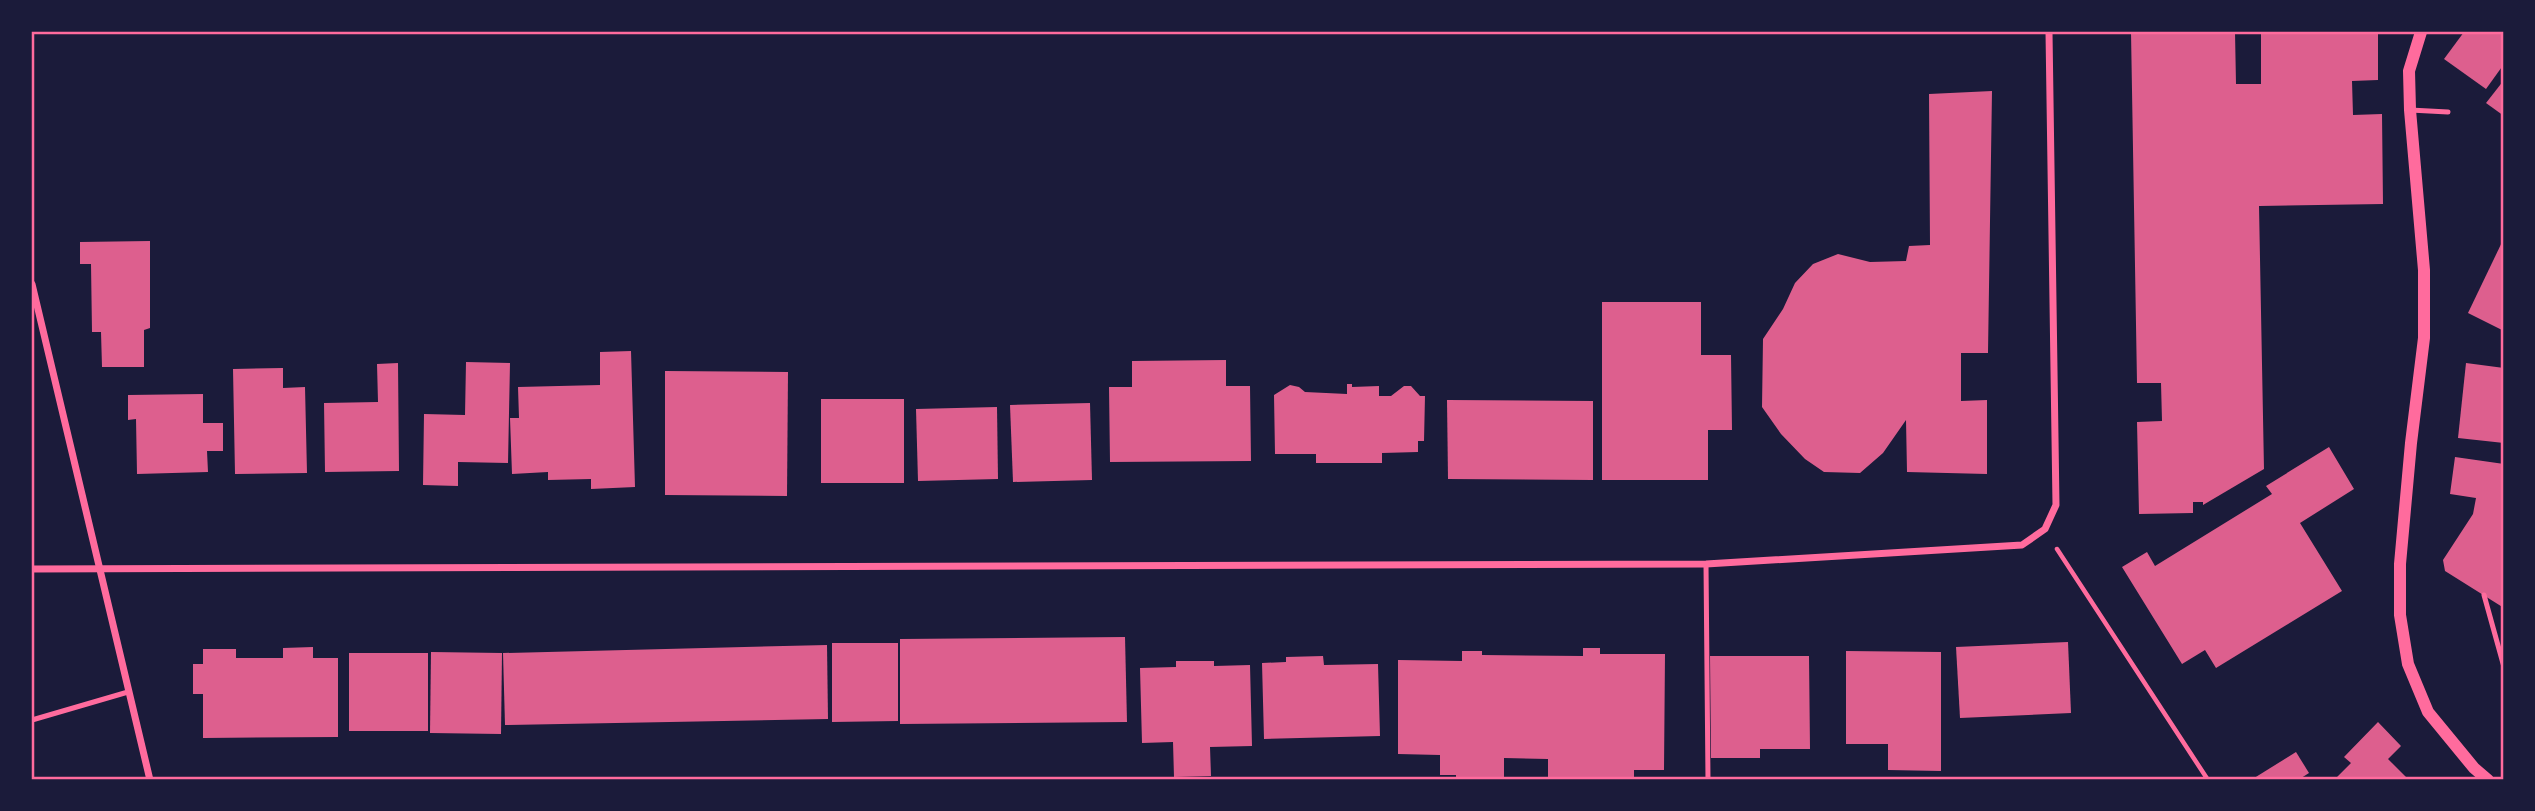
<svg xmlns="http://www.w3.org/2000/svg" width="2535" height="811" viewBox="0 0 2535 811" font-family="Rubik,sans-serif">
  <rect width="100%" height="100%" fill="#1b1b3a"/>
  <g fill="#dd5f8e">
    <path d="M 2131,32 L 2235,32 L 2236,84 L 2261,84 L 2261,32 L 2378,32 L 2378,80 L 2352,81 L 2353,115 L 2382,114 L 2383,204 L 2259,206 L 2264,469 L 2203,505 L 2203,502 L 2193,502 L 2193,513 L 2139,514 L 2137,422 L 2162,421 L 2161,383 L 2137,383 Z"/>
    <path d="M 2464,32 L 2504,32 L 2504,64 L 2486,89 L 2444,59 Z"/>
    <path d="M 2504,80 L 2504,116 L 2486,103 Z"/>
    <path d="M 1992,91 L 1988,353 L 1961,353 L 1961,401 L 1987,400 L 1987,474 L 1907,472 L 1906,420 L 1883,453 L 1860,473 L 1824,472 L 1805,459 L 1781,434 L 1762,407 L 1763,339 L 1783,309 L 1795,283 L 1813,264 L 1838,254 L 1870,262 L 1906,261 L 1909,246 L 1930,245 L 1929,94 Z"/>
    <path d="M 2504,238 L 2504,331 L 2468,313 Z"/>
    <path d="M 150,241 L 150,328 L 144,330 L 144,367 L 102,367 L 101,332 L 92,332 L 91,264 L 80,264 L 80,242 Z"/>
    <path d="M 1602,302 L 1701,302 L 1701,355 L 1731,355 L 1732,430 L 1708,430 L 1708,480 L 1602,480 Z"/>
    <path d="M 631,351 L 635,487 L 591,489 L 591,479 L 548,480 L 548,472 L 512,474 L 510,418 L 519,418 L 518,387 L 600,385 L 600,352 Z"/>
    <path d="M 1226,360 L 1226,386 L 1250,386 L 1251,461 L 1110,462 L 1109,387 L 1132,387 L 1132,361 Z"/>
    <path d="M 466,362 L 510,363 L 508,463 L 458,462 L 458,486 L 423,485 L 424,414 L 465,415 Z"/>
    <path d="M 398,363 L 399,471 L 325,472 L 324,403 L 378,402 L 377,364 Z"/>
    <path d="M 2466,363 L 2504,368 L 2504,443 L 2458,438 Z"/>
    <path d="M 283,368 L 283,388 L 305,387 L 307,473 L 235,474 L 233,369 Z"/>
    <path d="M 665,371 L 788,372 L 787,496 L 665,495 Z"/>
    <path d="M 1347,384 L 1352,384 L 1352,387 L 1379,386 L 1379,396 L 1391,396 L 1404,386 L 1411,386 L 1420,396 L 1425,396 L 1424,441 L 1418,441 L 1418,452 L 1382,453 L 1382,463 L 1316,463 L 1316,454 L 1275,454 L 1274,395 L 1290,385 L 1299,387 L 1305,392 L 1347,394 Z"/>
    <path d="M 203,394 L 203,423 L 223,423 L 223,451 L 207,451 L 208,472 L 137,474 L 136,419 L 128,420 L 128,395 Z"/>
    <rect x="821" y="399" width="83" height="84"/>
    <path d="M 1447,400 L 1593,401 L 1593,480 L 1448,479 Z"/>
    <path d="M 1090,403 L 1092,480 L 1013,482 L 1010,405 Z"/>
    <path d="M 997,407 L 998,479 L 918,481 L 916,409 Z"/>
    <path d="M 2329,447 L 2354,489 L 2300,523 L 2342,591 L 2216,668 L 2205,650 L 2182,664 L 2122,567 L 2147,552 L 2155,566 L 2272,494 L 2266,486 Z"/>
    <path d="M 2455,457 L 2504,464 L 2504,608 L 2445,571 L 2443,560 L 2473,514 L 2476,498 L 2450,494 Z"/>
    <path d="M 1125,637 L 1127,722 L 900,724 L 900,639 Z"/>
    <path d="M 2068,642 L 2071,713 L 1960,718 L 1956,647 Z"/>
    <path d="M 832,643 L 898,643 L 898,721 L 832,722 Z"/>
    <path d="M 827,645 L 828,719 L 505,725 L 503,653 Z"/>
    <path d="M 313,647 L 313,658 L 338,658 L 338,737 L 203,738 L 203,694 L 193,694 L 193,664 L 203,664 L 203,649 L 236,649 L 236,658 L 283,658 L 283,648 Z"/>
    <path d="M 1583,648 L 1600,648 L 1600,654 L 1665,654 L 1664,770 L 1634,770 L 1634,777 L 1548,780 L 1548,759 L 1504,758 L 1504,780 L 1456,780 L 1456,775 L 1440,775 L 1440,755 L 1398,754 L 1398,660 L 1462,661 L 1462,651 L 1482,651 L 1482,655 L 1583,656 Z"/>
    <path d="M 1846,651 L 1941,652 L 1941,771 L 1888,770 L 1888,744 L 1846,744 Z"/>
    <path d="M 431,652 L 502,653 L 501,734 L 430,733 Z"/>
    <rect x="349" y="653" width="79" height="78"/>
    <path d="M 1323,656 L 1324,665 L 1378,664 L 1380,736 L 1264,739 L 1262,663 L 1286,662 L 1286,657 Z"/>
    <path d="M 1710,656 L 1809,656 L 1810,749 L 1760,749 L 1760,758 L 1711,758 Z"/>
    <path d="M 1176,661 L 1214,661 L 1214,666 L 1250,665 L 1252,746 L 1210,747 L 1211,776 L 1174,777 L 1173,742 L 1142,743 L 1140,668 L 1176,667 Z"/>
    <path d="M 2378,722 L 2401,746 L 2388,759 L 2409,780 L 2340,780 L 2337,777 L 2351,763 L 2344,757 Z"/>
    <path d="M 2296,752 L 2309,773 L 2298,780 L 2251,780 Z"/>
  </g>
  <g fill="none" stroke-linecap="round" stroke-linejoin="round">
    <path stroke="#ff6b9d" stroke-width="4.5" d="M 2057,549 L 2208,780"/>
    <g stroke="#ff6b9d" stroke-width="5">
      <path d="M 2410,110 L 2448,112"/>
      <path d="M 1706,564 L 1708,780"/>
      <path d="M 2484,595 L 2504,667"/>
      <path d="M 32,720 L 128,692"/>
    </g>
    <g stroke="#ff6b9d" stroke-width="7">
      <path d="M 32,284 L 150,780"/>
      <path d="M 32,569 L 1706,564 L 2022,545 L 2045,529 L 2056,505 L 2049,32"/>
    </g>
    <path stroke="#ff6b9d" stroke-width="12" d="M 2421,32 L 2409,71 L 2410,110 L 2424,270 L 2424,338 L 2411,443 L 2400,564 L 2400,615 L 2408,664 L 2428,712 L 2474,768 L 2488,780"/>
  </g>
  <rect width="2535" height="811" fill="none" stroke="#1b1b3a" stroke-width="66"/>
  <rect x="33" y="33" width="2469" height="745" fill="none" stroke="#ff6b9d" stroke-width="2.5"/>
</svg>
